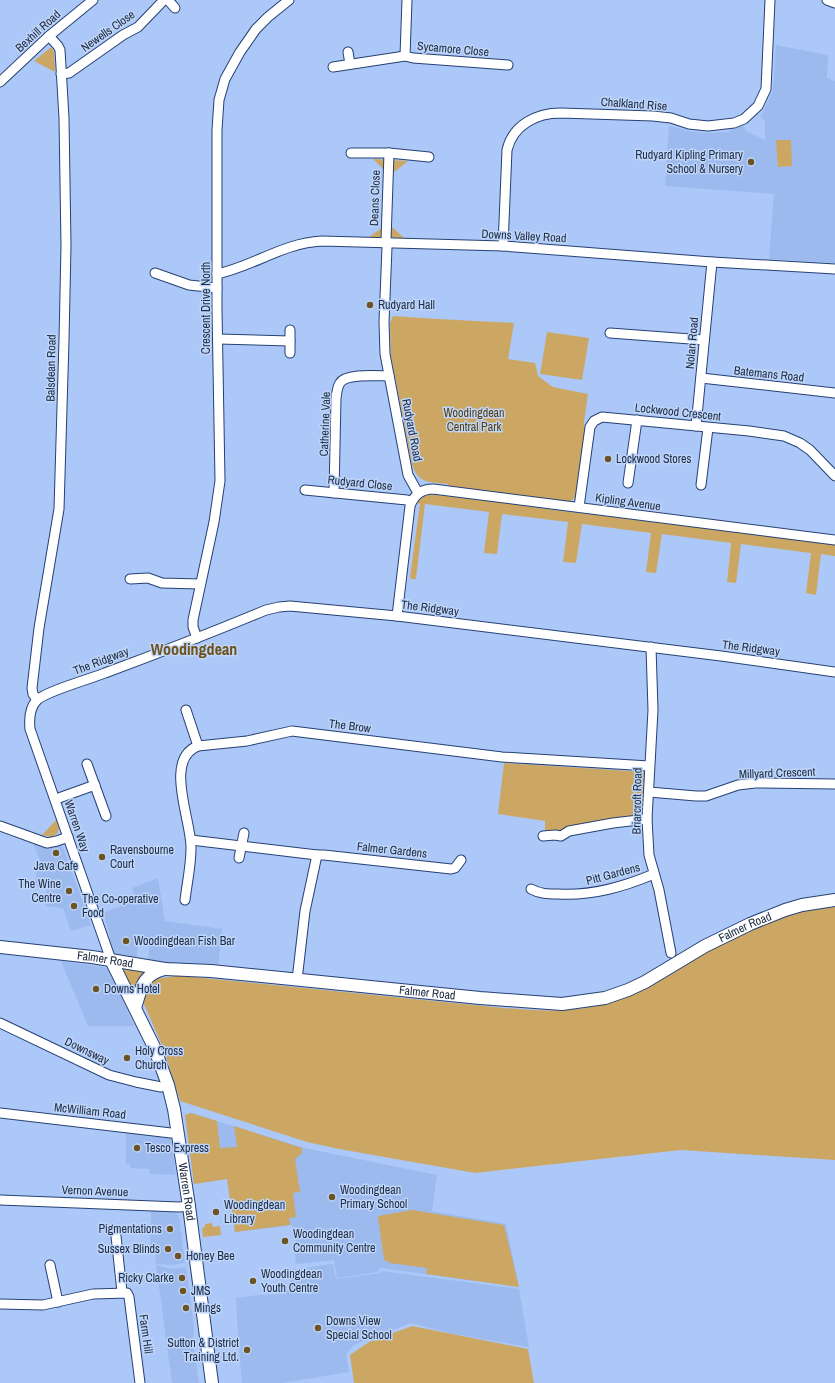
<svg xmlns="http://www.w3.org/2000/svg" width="835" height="1383" viewBox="0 0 835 1383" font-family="'Archivo Narrow',sans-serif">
  <rect width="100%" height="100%" fill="#acc8f8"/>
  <g fill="#9cbaee">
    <path d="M 776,45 L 828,55 L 827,78 L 835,81 L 835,263 L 769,259 L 774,194 L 665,186 L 669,126 L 693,132 L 709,133 L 727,132 L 743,125 L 746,131 L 765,140 L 765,121 L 760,116 L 763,112 L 773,90 Z"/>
    <path d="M 35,840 L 61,842 L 91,925 L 71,931 L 63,908 L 45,906 L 47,888 L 35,886 L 37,867 L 43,867 L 34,846 Z"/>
    <path d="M 158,878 L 165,921 L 222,929 L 218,969 L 148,961 L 150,939 L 139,939 L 136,960 L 117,957 L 114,954 L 108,940 L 110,936 L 103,913 L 136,900 L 132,888 Z"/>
    <path d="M 61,961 L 108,968 L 134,1026 L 88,1026 Z"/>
    <path d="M 191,1113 L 304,1148 L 437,1175 L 432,1211 L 506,1224 L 519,1287 L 380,1268 L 378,1272 L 337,1278 L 334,1260 L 296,1264 L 294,1245 L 296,1245 L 295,1232 L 293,1232 L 292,1225 L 235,1232 L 227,1179 L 194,1184 L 185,1115 Z"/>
    <path d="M 126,1133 L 171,1138 L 176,1175 L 150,1174 L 149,1169 L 130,1168 L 130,1164 L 126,1164 Z"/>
    <path d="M 151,1211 L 174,1212 L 179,1216 L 185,1263 L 171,1265 L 156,1264 L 155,1253 L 150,1252 Z"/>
    <path d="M 333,1264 L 336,1279 L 380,1273 L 381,1271 L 519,1289 L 529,1347 L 449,1333 L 411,1323 L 354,1345 L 346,1354 L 349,1372 L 283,1383 L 242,1383 L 238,1337 L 236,1298 L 258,1295 L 283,1294 L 292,1287 L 290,1270 Z"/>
    <path d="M 156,1265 L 171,1269 L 186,1267 L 194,1326 L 193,1341 L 199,1383 L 172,1383 Z"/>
  </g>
  <g fill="#cca764">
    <path d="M 50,48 L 52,48 L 54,53 L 55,72 L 34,61 Z"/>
    <path d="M 776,140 L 791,140 L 792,166 L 778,167 Z"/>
    <path d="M 373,159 L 408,161 L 393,173 L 385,171 Z"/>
    <path d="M 391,226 L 404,238 L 369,237 L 383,227 Z"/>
    <path d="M 393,316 L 438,319 L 514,323 L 508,359 L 535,363 L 538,376 L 553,387 L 588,394 L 584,422 L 585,435 L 577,493 C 575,499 571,502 565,502 L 448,487 L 448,484 C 429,482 418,484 412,464 L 391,356 L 390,323 Z"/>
    <path d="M 547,332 L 589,338 L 582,380 L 540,374 Z"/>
    <path d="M 429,494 L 490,501 L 554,510 L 835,544 L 835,556 L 821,554 L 816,595 L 806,593 L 811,553 L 741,544 L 736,583 L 727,582 L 731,543 L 662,534 L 656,573 L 646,572 L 651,533 L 582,524 L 576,563 L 563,562 L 568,522 L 502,514 L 497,554 L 484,553 L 489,512 L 425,504 L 416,579 L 411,579 L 410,577 L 420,504 L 416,503 L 423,497 Z"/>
    <path d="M 504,763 L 646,772 L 643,809 L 641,812 L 636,816 L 545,833 L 545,821 L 498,814 Z"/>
    <path d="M 57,819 L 59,828 L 57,834 L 51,837 L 42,835 Z"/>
    <path d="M 816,906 L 835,906 L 835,1160 L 681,1150 L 475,1173 L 339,1149 L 307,1142 L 180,1101 L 164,1050 L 144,1004 C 144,985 153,977 172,977 L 173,975 L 504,1008 C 555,1012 591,1014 639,990 L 730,939 L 739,936 L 790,913 Z"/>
    <path d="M 120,965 L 149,969 L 134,993 Z"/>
    <path d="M 191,1113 L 217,1121 L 220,1148 L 237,1147 L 234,1126 L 302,1148 L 302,1153 L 295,1159 L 300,1192 L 293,1193 L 296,1217 L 289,1218 L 290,1225 L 235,1232 L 227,1179 L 194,1184 L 185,1115 Z"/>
    <path d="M 412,1210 L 504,1225 L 519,1287 L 426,1274 L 427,1268 L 390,1263 L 387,1261 L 384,1260 L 378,1216 Z"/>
    <path d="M 212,1223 L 213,1227 L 220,1226 L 221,1235 L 203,1237 L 202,1228 L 205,1227 L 205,1224 Z"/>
    <path d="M 412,1326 L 528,1349 L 534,1383 L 354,1383 L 350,1355 L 369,1342 Z"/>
  </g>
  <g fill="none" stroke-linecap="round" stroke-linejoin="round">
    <g stroke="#254174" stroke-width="11">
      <g id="street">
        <path d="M 168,0 L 175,8"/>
        <path d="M 407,0 L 405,56 L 413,58 L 508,65"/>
        <path d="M 827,0 L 835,3"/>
        <path d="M 348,52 L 350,64"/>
        <path d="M 333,67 L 405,56"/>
        <path d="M 61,74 L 69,73 L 123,35 L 138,27 L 164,0"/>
        <path d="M 0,82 L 49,36 L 93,0"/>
        <path d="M 351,153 L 389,153 L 429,157"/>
        <path d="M 389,153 L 386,240 L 387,247 L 384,322 L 385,354 L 408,475 L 418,493"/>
        <path d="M 503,246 L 507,150 C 513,125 536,113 561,113 L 653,116 L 671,118 L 689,124 L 708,126 L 734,123 L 744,119 L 758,106 L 766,89 L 770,0"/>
        <path d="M 155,273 L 189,285 L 217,288"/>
        <path d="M 217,274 C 254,266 283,243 322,241 L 503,246 L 712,262 L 835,269"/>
        <path d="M 610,333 L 704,340"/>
        <path d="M 218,339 L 290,341 L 290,330"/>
        <path d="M 290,341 L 290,353"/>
        <path d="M 701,378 L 835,393"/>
        <path d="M 696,426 L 712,262"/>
        <path d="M 628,483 L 637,420"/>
        <path d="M 701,485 L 708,428"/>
        <path d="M 305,490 L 407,500 L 411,502"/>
        <path d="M 334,493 L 336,398 C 337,393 337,387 340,383 C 346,373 378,376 389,376"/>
        <path d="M 579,507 L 590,427 L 594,421 L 602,417 L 749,431 L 784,436 L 800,443 L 810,450 L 835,476"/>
        <path d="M 130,579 L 148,578 L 162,583 L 200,584"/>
        <path d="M 397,616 L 410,506 C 414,495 421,489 433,489 L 835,540"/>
        <path d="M 197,638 L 193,627 L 193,620 L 214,522 L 220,481 L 217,309 L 217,130 L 219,100 L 225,79 L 240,52 L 256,29 L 268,17 L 289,0"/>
        <path d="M 651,647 L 653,710 L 647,819 L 649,855 L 659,890 L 671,953"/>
        <path d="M 37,700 L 33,694 L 32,688 L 39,628 L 59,509 L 64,340 L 66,246 L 64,118 L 60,50 L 58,46 L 49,36"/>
        <path d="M 186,710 L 198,746"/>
        <path d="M 87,764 L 106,816"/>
        <path d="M 649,792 L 696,796 L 706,796 L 738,785 L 755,783 L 835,784"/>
        <path d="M 56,799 L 95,785"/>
        <path d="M 0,826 L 47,843 L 57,841 L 68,837"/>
        <path d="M 543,836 L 555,835 L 561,836 L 569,831 L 613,823 L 647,819"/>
        <path d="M 191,840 L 317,855 L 324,855 L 451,869 L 455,868 L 461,860"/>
        <path d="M 239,858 L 244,833"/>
        <path d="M 531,889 C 540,894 548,894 558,894 C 592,896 623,887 654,874"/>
        <path d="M 185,900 C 187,883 191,866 191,848 C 192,822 163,759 198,746 L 247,741 L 292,731 L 502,757 L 649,766"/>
        <path d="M 111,960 L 30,729 C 29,719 29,708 37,700 C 47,691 90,679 105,673 C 159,653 213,632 266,610 L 279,607 L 290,606 L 397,616 L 721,656 L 835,672"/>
        <path d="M 297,980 L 305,911 L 317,855"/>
        <path d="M 0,1023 L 109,1075 L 136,1082 L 161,1087 L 168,1085"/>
        <path d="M 0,1113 L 171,1133 L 178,1132"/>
        <path d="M 0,1200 L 179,1207 L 189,1206"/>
        <path d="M 116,1236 L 122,1292"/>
        <path d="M 50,1265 L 58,1302"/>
        <path d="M 0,1304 L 43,1305 L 93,1294 L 127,1293 L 129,1297 L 140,1383"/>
      </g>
    </g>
    <g stroke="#254174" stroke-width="14">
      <g id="secondary">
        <path id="s1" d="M 0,947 L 92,957 L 165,969 L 211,971 L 480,998 L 562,1004 L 605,998 L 628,990 L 645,982 L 705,946 L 750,924 L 785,910 L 802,905 L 835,900"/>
        <path id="s2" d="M 111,960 L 154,1047 L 168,1085 L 174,1109 L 189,1206 L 212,1383"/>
        <path d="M 135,1008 C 141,989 142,974 165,969"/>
      </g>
    </g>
    <use href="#street" stroke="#fff" stroke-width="9"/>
    <use href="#secondary" stroke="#fff" stroke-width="12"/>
  </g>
  <g fill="#6c5324" stroke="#bfd5f9" stroke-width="1.5">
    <circle cx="751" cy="162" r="4"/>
    <circle cx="370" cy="305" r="4"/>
    <circle cx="608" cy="459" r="4"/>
    <circle cx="56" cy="853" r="4"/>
    <circle cx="102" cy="857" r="4"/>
    <circle cx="69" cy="891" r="4"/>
    <circle cx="74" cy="906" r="4"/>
    <circle cx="126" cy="941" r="4"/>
    <circle cx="96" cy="989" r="4"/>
    <circle cx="127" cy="1058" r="4"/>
    <circle cx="137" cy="1148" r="4"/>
    <circle cx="332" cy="1197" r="4"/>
    <circle cx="216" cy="1212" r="4"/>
    <circle cx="170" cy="1229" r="4"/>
    <circle cx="285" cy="1241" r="4"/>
    <circle cx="168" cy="1249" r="4"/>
    <circle cx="178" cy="1256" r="4"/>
    <circle cx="182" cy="1278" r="4"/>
    <circle cx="253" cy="1281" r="4"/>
    <circle cx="183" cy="1291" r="4"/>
    <circle cx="186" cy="1308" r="4"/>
    <circle cx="318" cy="1328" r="4"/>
    <circle cx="247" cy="1350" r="4"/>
  </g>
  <g text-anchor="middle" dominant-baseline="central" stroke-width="3" stroke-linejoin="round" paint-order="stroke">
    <g font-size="12" fill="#212f46" stroke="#bfd5f9">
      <text transform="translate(38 31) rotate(-42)">Bexhill Road</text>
      <text transform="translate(108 31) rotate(-35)">Newells Close</text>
      <text transform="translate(453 49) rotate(5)">Sycamore Close</text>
      <text transform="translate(634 104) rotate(4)">Chalkland Rise</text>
      <text transform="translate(375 198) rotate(-88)">Deans Close</text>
      <text transform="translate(524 236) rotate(3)">Downs Valley Road</text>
      <text transform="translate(206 308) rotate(-90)">Crescent Drive North</text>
      <text transform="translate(692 343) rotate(-85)">Nolan Road</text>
      <text transform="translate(51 368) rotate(-89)">Balsdean Road</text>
      <text transform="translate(769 374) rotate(6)">Batemans Road</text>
      <text transform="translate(678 412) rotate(6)">Lockwood Crescent</text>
      <text transform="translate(325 424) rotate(-88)">Catherine Vale</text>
      <text transform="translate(412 430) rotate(79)">Rudyard Road</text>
      <text transform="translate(360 483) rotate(6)">Rudyard Close</text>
      <text transform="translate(628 502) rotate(8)">Kipling Avenue</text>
      <text transform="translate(430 608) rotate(7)">The Ridgway</text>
      <text transform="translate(751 648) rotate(7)">The Ridgway</text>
      <text transform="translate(101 661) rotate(-21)">The Ridgway</text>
      <text transform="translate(350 726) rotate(7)">The Brow</text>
      <text transform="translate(777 773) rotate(-2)">Millyard Crescent</text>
      <text transform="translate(637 801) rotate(-89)">Briarcroft Road</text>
      <text transform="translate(77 826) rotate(71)">Warren Way</text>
      <text transform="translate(392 850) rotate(6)">Falmer Gardens</text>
      <text transform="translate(613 874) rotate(-15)">Pitt Gardens</text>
      <text stroke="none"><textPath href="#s1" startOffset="766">Falmer Road</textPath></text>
      <text stroke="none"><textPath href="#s1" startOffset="106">Falmer Road</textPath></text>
      <text stroke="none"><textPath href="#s1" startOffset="430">Falmer Road</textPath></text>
      <text transform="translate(87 1051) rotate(26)">Downsway</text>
      <text transform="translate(90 1111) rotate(6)">McWilliam Road</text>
      <text transform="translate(95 1191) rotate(2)">Vernon Avenue</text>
      <text stroke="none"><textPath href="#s2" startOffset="246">Warren Road</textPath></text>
      <text transform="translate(146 1334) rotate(82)">Farm Hill</text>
    </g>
    <g font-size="12" fill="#212f46" stroke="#bfd5f9" text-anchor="start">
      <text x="743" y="155" text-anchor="end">Rudyard Kipling Primary<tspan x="743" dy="14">School &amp; Nursery</tspan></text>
      <text x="378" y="305">Rudyard Hall</text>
      <text x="616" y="459">Lockwood Stores</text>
      <text x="110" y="850">Ravensbourne<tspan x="110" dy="14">Court</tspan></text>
      <text x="56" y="866" text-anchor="middle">Java Cafe</text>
      <text x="61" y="884" text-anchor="end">The Wine<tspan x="61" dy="14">Centre</tspan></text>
      <text x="82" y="899">The Co-operative<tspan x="82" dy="14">Food</tspan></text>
      <text x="134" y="941">Woodingdean Fish Bar</text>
      <text x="104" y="989">Downs Hotel</text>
      <text x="135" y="1051">Holy Cross<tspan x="135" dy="14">Church</tspan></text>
      <text x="145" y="1148">Tesco Express</text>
      <text x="340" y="1190">Woodingdean<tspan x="340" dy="14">Primary School</tspan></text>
      <text x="224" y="1205">Woodingdean<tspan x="224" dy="14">Library</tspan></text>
      <text x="162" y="1229" text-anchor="end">Pigmentations</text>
      <text x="293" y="1234">Woodingdean<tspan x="293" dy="14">Community Centre</tspan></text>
      <text x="160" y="1249" text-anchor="end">Sussex Blinds</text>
      <text x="186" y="1256">Honey Bee</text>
      <text x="261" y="1274">Woodingdean<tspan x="261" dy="14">Youth Centre</tspan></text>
      <text x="174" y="1278" text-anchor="end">Ricky Clarke</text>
      <text x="191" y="1291">JMS</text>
      <text x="194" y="1308">Mings</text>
      <text x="326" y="1321">Downs View<tspan x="326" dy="14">Special School</tspan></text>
      <text x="239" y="1343" text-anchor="end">Sutton &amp; District<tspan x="239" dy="14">Training Ltd.</tspan></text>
    </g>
    <g font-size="12" fill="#543d0a" stroke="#bfd5f9">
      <text x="474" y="413">Woodingdean<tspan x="474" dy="14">Central Park</tspan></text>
    </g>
    <g font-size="16" font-weight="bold" fill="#6d5119" stroke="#bfd5f9">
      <text x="194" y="649">Woodingdean</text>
    </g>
  </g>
</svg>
